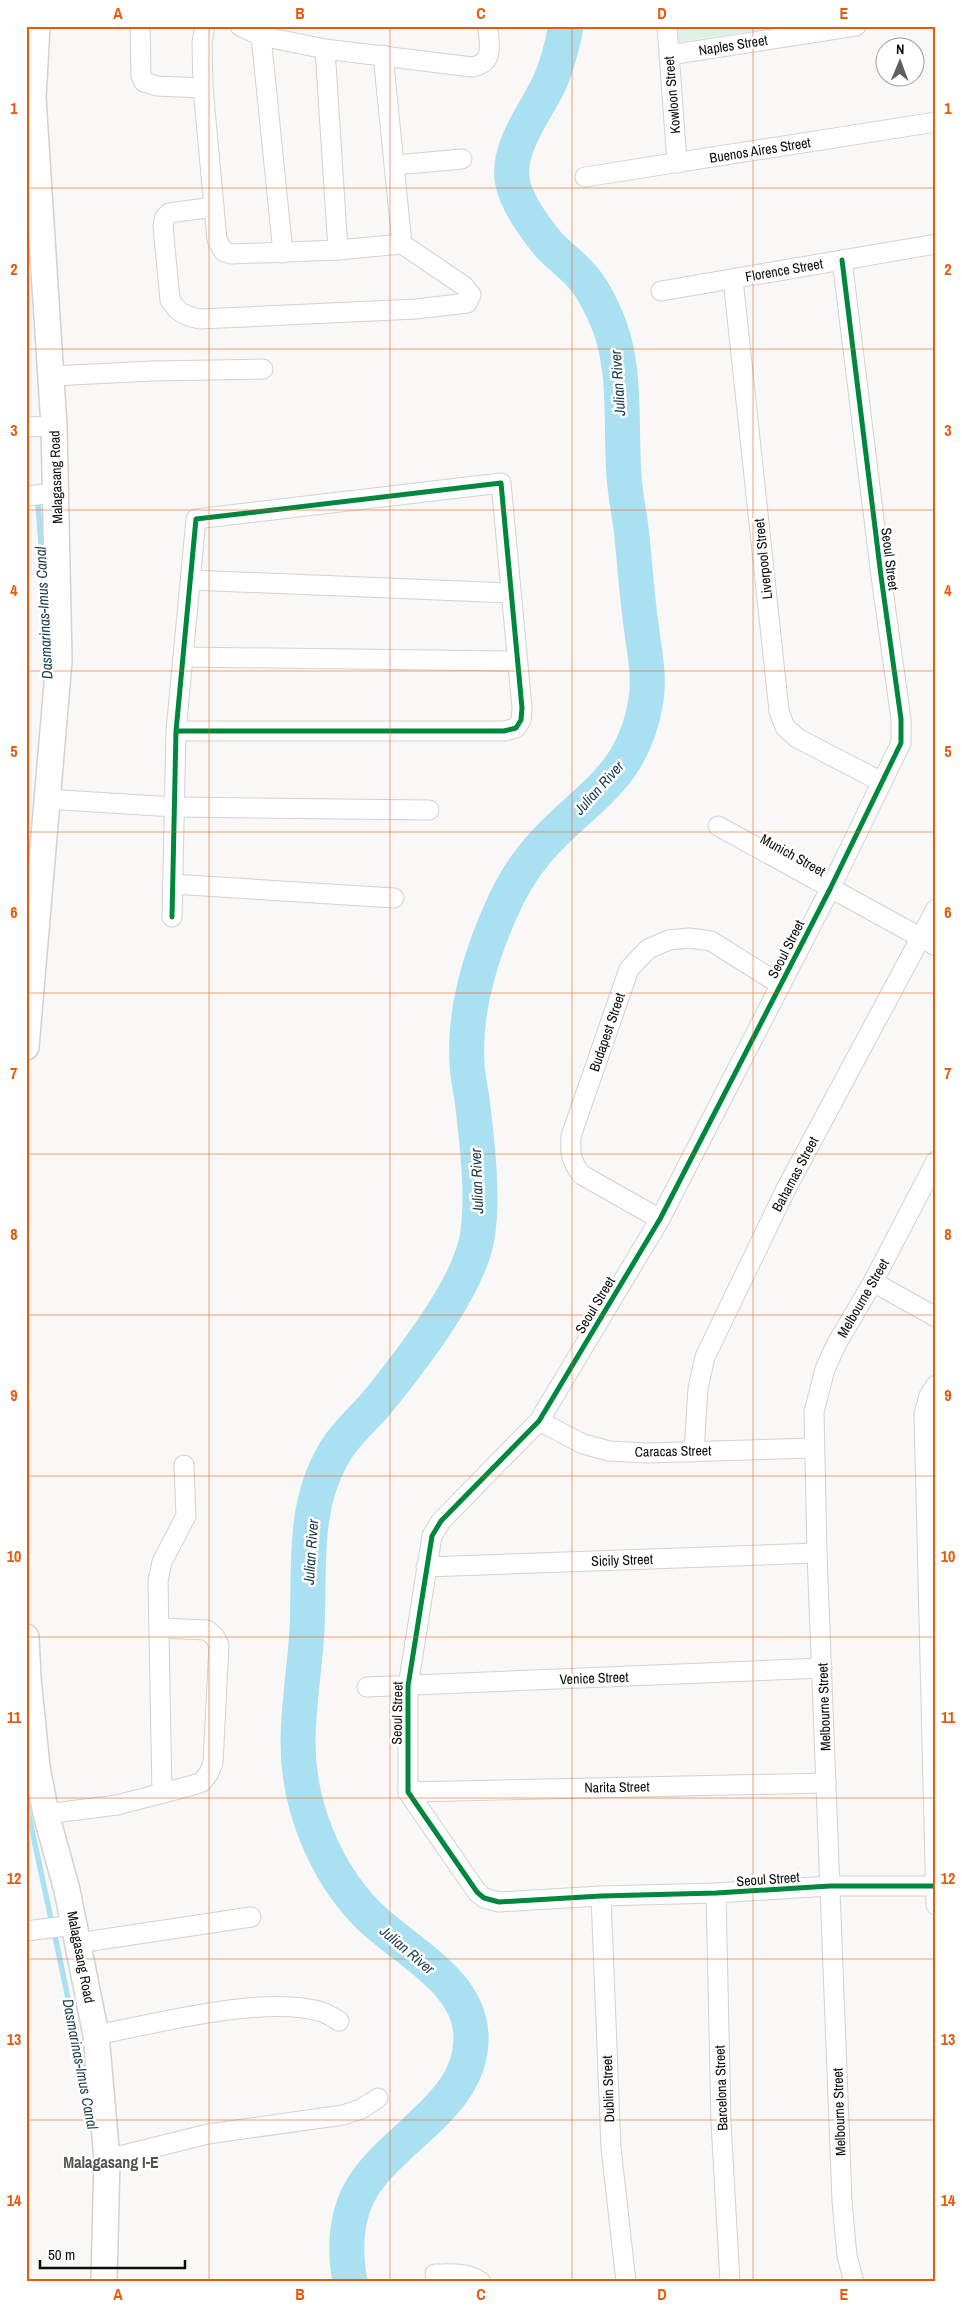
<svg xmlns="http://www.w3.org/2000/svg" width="962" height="2308" font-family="'Archivo Narrow',sans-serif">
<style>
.green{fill:#def2e3}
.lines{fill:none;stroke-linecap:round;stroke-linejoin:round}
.stream{stroke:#a9e0f2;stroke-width:5.5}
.river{stroke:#a9e0f2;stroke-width:35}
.minor-casing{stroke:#d3d2d1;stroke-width:21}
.major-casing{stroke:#d3d2d1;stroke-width:28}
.minor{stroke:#fefefe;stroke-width:19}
.major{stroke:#fefefe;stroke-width:25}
.cycleway-casing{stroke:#fff;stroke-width:8}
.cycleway{stroke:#00873e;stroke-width:5}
.grid{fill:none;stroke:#e8590c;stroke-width:1;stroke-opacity:0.55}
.labels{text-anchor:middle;stroke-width:5;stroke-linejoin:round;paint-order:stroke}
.street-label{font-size:14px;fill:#0d0d0c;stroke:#fff}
.water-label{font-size:15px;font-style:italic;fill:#1c414c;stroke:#fff}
.quarter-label{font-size:16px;font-weight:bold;fill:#53524f;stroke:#fff}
.neatline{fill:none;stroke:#e8590c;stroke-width:2}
.grid-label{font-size:16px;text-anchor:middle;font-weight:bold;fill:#e8590c}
</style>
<rect width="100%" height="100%" fill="#f9f8f6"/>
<path class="green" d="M678,26H785L679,42Z"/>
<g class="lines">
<g class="stream">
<path d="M38,503L46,610"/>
<path d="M26,1802L51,1919"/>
<path d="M55,1936L91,2108"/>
</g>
<path class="river" d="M350,2282C345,2254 345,2222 358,2195C387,2138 474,2107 471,2035C469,1979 401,1949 367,1914C324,1870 298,1804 298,1743C298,1705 305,1667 307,1630C310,1571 302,1510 332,1457C344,1434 364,1419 380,1399C412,1359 468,1288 477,1238C484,1198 477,1140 472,1099C470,1087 467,1074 467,1062C464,1011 479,961 499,915C509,891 521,870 538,850C585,796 633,781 646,700C650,675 644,650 641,625C637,596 635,567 632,537C630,516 625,495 624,475C620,422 628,362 604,313C599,302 593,290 585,280C575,267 560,257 549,245C535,228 515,201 512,179C508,147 534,114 548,86C557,67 562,47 566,26"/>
<g class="minor-casing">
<g id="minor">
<path d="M140,26L141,76L144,82L157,86L203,88"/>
<path d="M205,26L202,42L203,88L217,240L224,252L231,254L338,250L402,244"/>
<path d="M240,26L261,36L325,49L472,67C495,63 489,45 488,26"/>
<path d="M667,26L677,163"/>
<path d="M261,36L283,253"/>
<path d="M325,49L338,250"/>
<path d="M669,55L856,26"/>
<path d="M395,165L462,159"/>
<path d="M585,177L936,122"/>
<path d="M214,207L169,213L165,217L163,226L170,300C178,313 185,316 200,319L416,309L467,303L471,295L464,286L402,244L383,55"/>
<path d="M842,260L881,576L901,719V743L830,889L660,1219L539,1421L441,1521L432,1536L408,1686V1792L477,1892L484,1898L499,1902L601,1896L716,1893L830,1886H936"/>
<path d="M733,279L779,711L785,727L797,738L882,782"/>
<path d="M661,291L936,244"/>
<path d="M52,376L153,371L263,369"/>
<path d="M26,427L54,426"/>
<path d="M26,496L57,493"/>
<path d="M191,580L511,593"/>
<path d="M183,657L516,661"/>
<path d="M46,799L174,807L429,810"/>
<path d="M718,826L936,946"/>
<path d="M172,884L394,898"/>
<path d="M172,917L176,731L196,519L501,483L522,708L521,720L516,728L504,731H176"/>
<path d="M660,1219L582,1175C571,1162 570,1153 571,1136L629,969L648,949L669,940L689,938L711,941L781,985"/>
<path d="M873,1282L936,1317"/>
<path d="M936,1385L929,1396L924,1414L936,1905"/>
<path d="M539,1421L583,1444L609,1451L647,1453L814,1448"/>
<path d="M694,1452L698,1388L705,1357L786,1189L936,909"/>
<path d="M426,1567L817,1553"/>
<path d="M367,1687L822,1668"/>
<path d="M408,1792L826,1783"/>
<path d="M162,1793L158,1581L162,1562L186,1516L184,1465"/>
<path d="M46,1814L117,1805L190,1786L202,1782L209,1773L213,1763L219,1645L215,1637L207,1630L160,1628"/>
<path d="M716,1893L721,2122L730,2282"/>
<path d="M601,1896L611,2148L626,2282"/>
<path d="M26,1931L74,1925"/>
<path d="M78,1943L251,1917"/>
<path d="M96,2035C154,2024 267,1994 322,2012C328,2014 334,2018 339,2021"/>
<path d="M107,2159L208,2134L343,2115L361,2109L378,2098"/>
<path d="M435,2274C452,2274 467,2272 481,2282"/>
<path d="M854,2282L847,2256L842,2201L817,1553L814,1412L825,1369L837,1343L873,1282L936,1161"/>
</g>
</g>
<g class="major-casing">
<g id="major">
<path d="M26,1047L59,661L54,426L33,98L37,26"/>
<path d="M26,1637L28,1678L37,1767L46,1814L67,1890L96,2035L107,2159L104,2282"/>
</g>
</g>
<use href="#minor" class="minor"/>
<use href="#major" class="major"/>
<g class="cycleway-casing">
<g id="cycleway">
<path d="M842,260L881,576L901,719V743L830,889L660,1219L539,1421L441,1521L432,1536L408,1686V1792L477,1892L484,1898L499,1902L601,1896L716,1893L830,1886H936"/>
<path d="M172,917L176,731L196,519L501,483L522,708L521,720L516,728L504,731H176"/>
</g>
</g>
<use href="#cycleway" class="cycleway"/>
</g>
<path class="grid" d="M209,26V2282M390,26V2282M572,26V2282M753,26V2282M26,188H936M26,349H936M26,510H936M26,671H936M26,832H936M26,993H936M26,1154H936M26,1315H936M26,1476H936M26,1637H936M26,1798H936M26,1959H936M26,2120H936"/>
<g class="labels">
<g class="street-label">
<text transform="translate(733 45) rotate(-9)" y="5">Naples Street</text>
<text transform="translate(672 95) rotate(-95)" y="5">Kowloon Street</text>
<text transform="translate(760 150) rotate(-9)" y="5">Buenos Aires Street</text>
<text transform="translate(784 270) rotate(-10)" y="5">Florence Street</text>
<text transform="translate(56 477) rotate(-92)" y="5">Malagasang Road</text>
<text transform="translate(763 559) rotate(-96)" y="5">Liverpool Street</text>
<text transform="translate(890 559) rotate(83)" y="5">Seoul Street</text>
<text transform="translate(793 855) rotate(29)" y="5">Munich Street</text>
<text transform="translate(786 949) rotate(-63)" y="5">Seoul Street</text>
<text transform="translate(607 1032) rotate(-71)" y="5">Budapest Street</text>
<text transform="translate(795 1174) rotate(-62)" y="5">Bahamas Street</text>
<text transform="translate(863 1298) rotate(-60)" y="5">Melbourne Street</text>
<text transform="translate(595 1305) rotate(-59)" y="5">Seoul Street</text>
<text transform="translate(673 1451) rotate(-1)" y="5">Caracas Street</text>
<text transform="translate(622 1560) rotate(-2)" y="5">Sicily Street</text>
<text transform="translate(594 1678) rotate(-2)" y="5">Venice Street</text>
<text transform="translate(824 1707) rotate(-92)" y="5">Melbourne Street</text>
<text transform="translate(397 1713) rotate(-89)" y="5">Seoul Street</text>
<text transform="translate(617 1787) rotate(-1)" y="5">Narita Street</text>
<text transform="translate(768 1879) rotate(-4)" y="5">Seoul Street</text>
<text transform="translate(81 1957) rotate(79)" y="5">Malagasang Road</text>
<text transform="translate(721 2088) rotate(-92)" y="5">Barcelona Street</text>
<text transform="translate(608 2089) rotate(-92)" y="5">Dublin Street</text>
<text transform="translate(839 2112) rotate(-92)" y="5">Melbourne Street</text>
</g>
<g class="water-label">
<text transform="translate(618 383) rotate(-94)" y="5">Julian River</text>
<text transform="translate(44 613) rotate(-93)" y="5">Dasmarinas-Imus Canal</text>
<text transform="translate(599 788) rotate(-48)" y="5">Julian River</text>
<text transform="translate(477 1181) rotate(-92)" y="5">Julian River</text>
<text transform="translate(311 1552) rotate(-86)" y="5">Julian River</text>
<text transform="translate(407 1950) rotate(40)" y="5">Julian River</text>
<text transform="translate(80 2064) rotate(79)" y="5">Dasmarinas-Imus Canal</text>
</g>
<g class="quarter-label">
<text x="111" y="2168">Malagasang I-E</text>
</g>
</g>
<rect width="962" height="2308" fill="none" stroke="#ffffff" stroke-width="55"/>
<g transform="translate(900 62) rotate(1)"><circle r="24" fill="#ffffff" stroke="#9e9e9e"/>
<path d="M0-4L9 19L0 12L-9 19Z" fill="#605f5e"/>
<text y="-8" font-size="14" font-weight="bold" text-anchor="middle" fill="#0d0d0c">N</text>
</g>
<path d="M40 2260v8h145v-8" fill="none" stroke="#0d0d0c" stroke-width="2.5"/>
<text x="48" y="2260" font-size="15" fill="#0d0d0c" stroke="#ffffff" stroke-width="4" paint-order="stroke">50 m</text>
<rect x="28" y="28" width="906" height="2252" class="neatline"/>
<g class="grid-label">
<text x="118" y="19">A</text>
<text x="300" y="19">B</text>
<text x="481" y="19">C</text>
<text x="662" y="19">D</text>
<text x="844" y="19">E</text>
<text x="14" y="114">1</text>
<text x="948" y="114">1</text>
<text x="14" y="275">2</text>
<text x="948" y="275">2</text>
<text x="14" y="436">3</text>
<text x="948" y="436">3</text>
<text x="14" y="596">4</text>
<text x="948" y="596">4</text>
<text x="14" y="757">5</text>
<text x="948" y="757">5</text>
<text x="14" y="918">6</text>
<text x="948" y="918">6</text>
<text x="14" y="1079">7</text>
<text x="948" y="1079">7</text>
<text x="14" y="1240">8</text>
<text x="948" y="1240">8</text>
<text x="14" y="1401">9</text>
<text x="948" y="1401">9</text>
<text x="14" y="1562">10</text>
<text x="948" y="1562">10</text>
<text x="14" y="1723">11</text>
<text x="948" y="1723">11</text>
<text x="14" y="1884">12</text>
<text x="948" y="1884">12</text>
<text x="14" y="2045">13</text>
<text x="948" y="2045">13</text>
<text x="14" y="2206">14</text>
<text x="948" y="2206">14</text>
<text x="118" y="2300">A</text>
<text x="300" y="2300">B</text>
<text x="481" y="2300">C</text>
<text x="662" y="2300">D</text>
<text x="844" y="2300">E</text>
</g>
</svg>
